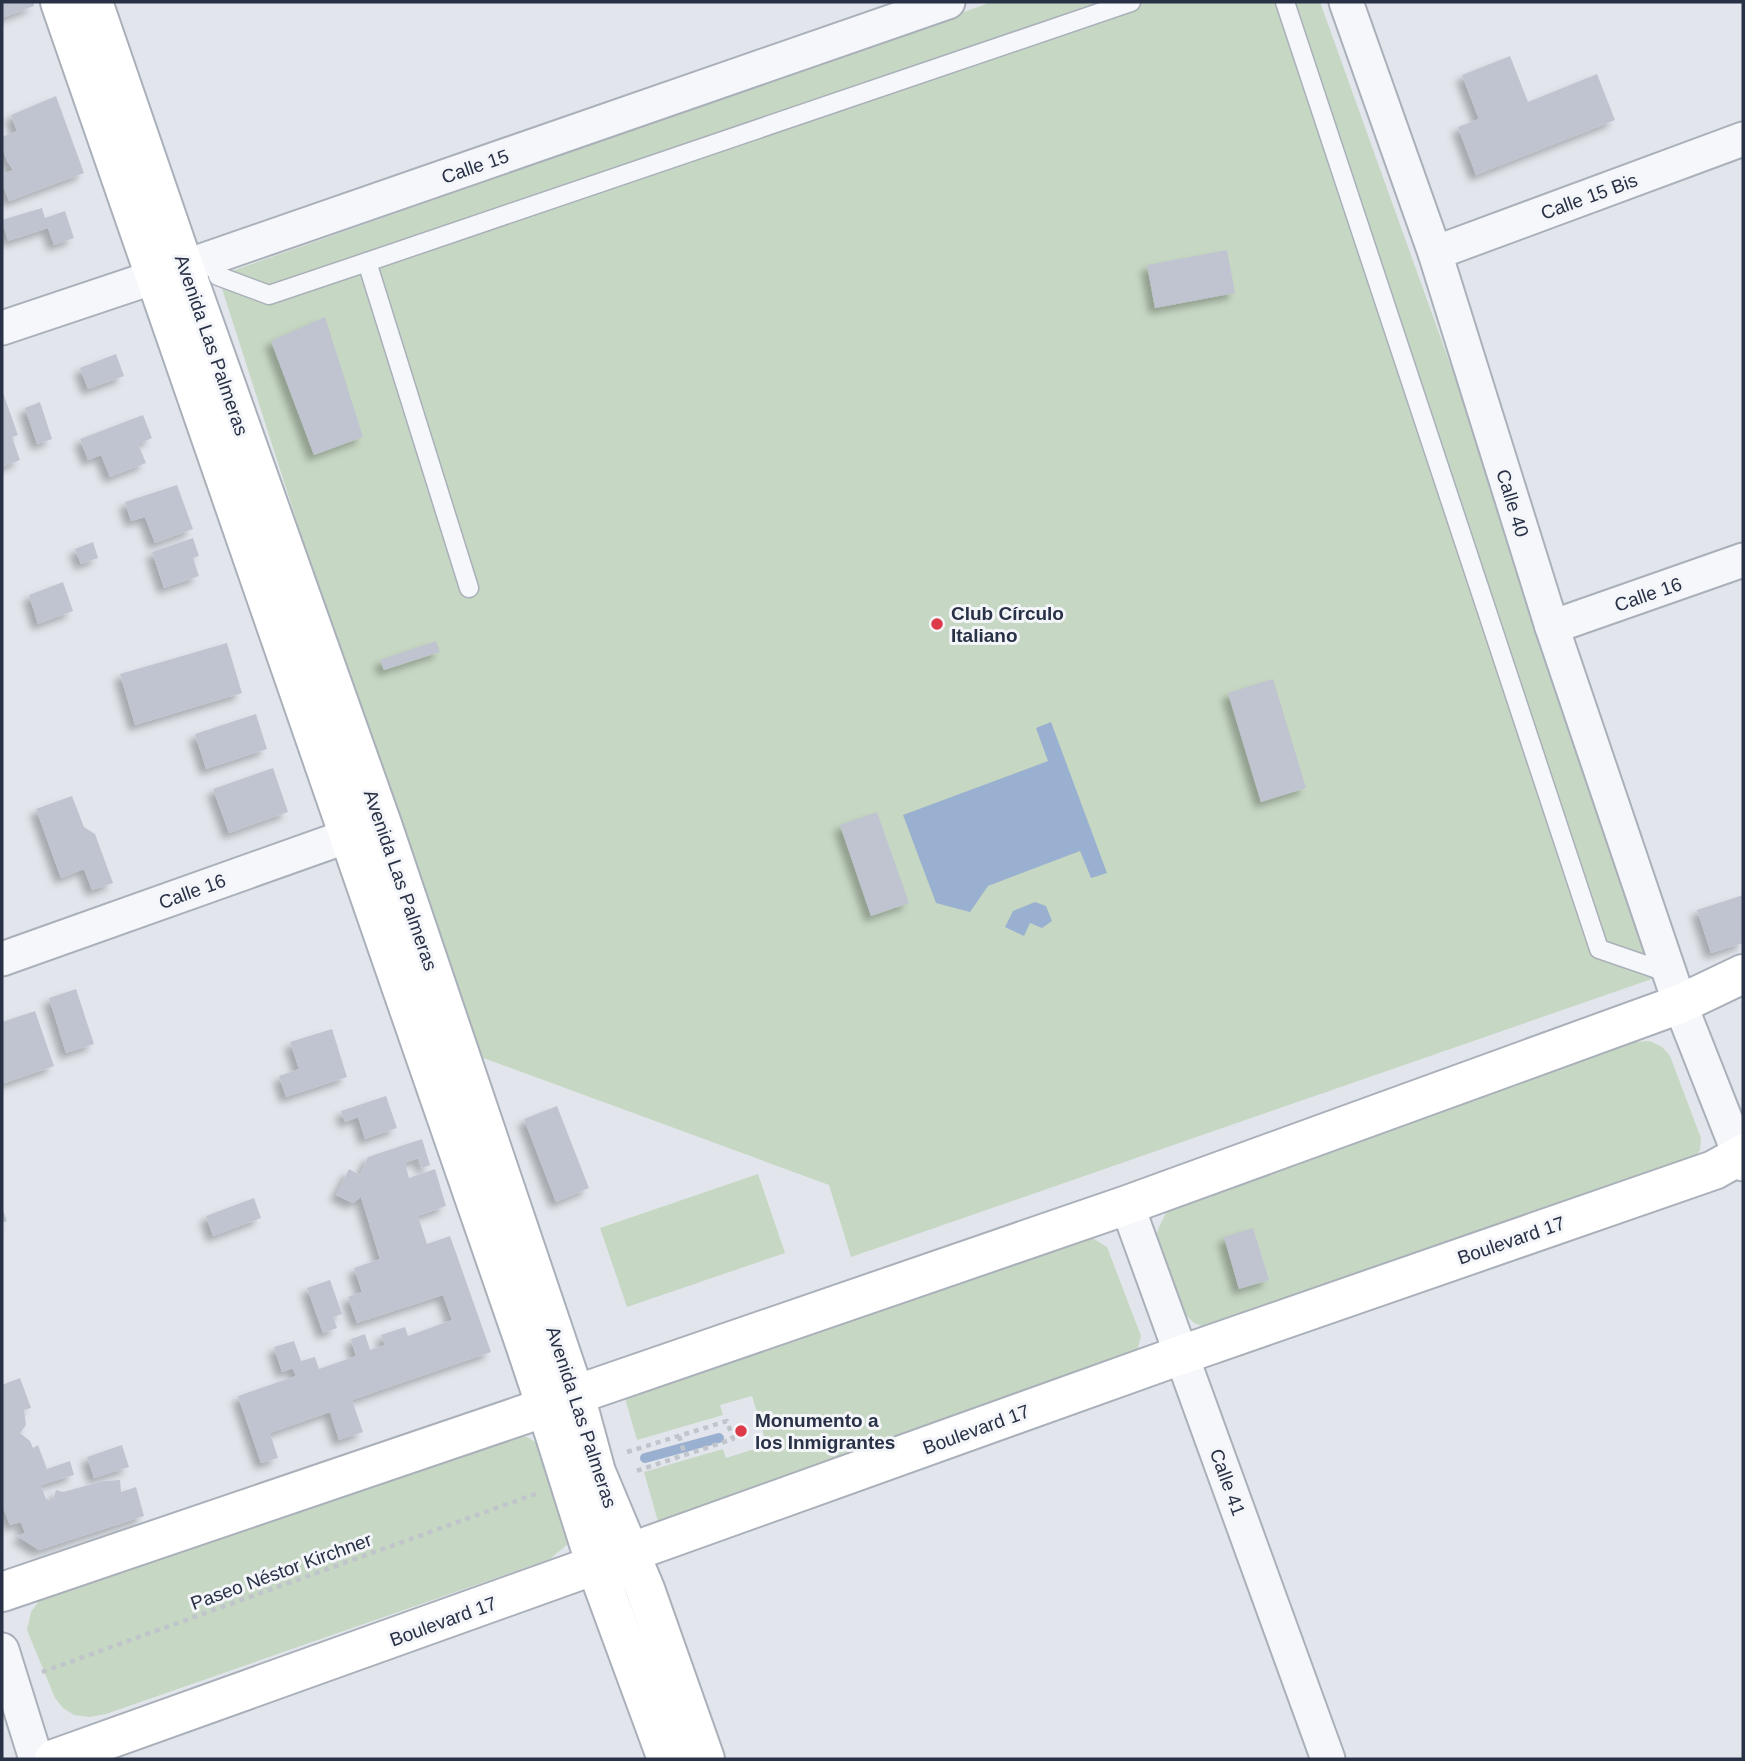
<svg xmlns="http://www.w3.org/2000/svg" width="1745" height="1761" font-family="Helvetica,sans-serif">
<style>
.green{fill:#c6d7c3}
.water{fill:#9ab0d0}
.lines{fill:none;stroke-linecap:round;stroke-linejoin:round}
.stream{stroke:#9ab0d0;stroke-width:10}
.building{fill:#bfc4d0;filter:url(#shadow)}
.service-casing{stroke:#aab0ba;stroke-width:21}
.minor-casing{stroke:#aab0ba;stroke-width:37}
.secondary-casing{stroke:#aab0ba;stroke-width:42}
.path{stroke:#c0c4cb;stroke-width:4.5;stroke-dasharray:5 5;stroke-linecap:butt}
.service{stroke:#f6f7fa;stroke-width:18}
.minor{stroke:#f6f7fa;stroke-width:33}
.secondary{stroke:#fff;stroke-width:38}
.poi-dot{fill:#dd3b49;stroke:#f3f5f9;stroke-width:2.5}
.labels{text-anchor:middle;stroke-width:6;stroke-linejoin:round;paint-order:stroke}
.street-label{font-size:19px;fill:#283146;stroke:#f3f5f9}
.poi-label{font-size:19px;font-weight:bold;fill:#283146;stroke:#f3f5f9;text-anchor:start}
</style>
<defs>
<filter id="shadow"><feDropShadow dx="-6" dy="6" stdDeviation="3.5" flood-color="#0004"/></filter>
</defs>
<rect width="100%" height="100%" fill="#e2e6ec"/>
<g class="green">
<path d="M992,2H1320L1669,973L851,1257L829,1185L467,1052L218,276Z"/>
<path d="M1650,1041L1662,1047L1670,1056L1701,1138L1700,1150L1693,1160L1207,1328L1194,1323L1183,1312L1155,1241L1159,1227L1167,1211L1181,1201L1635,1042Z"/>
<path d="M758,1174L785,1253L627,1307L600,1228Z"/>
<path d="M1082,1235L1094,1239L1107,1247L1141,1336L1137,1352L659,1525L644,1472L723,1449L726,1458L767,1445L752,1396L720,1405L723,1415L637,1440L625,1398Z"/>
<path d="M514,1432L529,1438L542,1447L569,1543L550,1559L106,1714L89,1717L74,1715L63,1708L55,1698L27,1630L31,1612L42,1597Z"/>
</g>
<g class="water">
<path d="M1051,722L1107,873L1091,878L1080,851L988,886L970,912L936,903L903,815L1048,761L1036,728Z"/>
<path d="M1035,902L1046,906L1052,921L1042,928L1030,923L1024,936L1005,927L1013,911Z"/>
</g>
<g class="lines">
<path class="stream" d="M645,1458L719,1438"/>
</g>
<g class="building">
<path d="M2,2H33L34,6L2,18Z"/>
<path d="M1510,56L1528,102L1597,74L1615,120L1476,175L1458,127L1479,119L1462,75Z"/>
<path d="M56,96L84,173L9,201L2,183V175L13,170L7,161L2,147V137L17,131L11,115Z"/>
<path d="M42,208L45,218L65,211L74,238L54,245L48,228L8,241L2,220Z"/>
<path d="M1227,250L1235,293L1155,308L1147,265Z"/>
<path d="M325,317L363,437L314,455L271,341Z"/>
<path d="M116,354L124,376L88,389L80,368Z"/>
<path d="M2,390L18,435L12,437L20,460L2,467Z"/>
<path d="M40,402L52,439L37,444L25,408Z"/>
<path d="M143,415L152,438L138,444L146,463L110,477L101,455L88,460L80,439Z"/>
<path d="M177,485L193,529L155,543L145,517L131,521L125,502Z"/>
<path d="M193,538L199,556L193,558L199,576L164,588L152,552Z"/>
<path d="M93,542L98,558L81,564L75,549Z"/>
<path d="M63,582L73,611L38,624L29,595Z"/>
<path d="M436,641L440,652L384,670L380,660Z"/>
<path d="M227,643L242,693L135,725L120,674Z"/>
<path d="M1273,679L1306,788L1261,802L1228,693Z"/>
<path d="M256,714L267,749L206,769L195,734Z"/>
<path d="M273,768L288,812L229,833L213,789Z"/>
<path d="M72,796L84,827L95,834L113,883L92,890L84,869L61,878L36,809Z"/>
<path d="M877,812L909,903L871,916L840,825Z"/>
<path d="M1743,895V943L1711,953L1697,910Z"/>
<path d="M76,989L94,1044L66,1053L49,998Z"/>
<path d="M35,1011L54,1066L2,1084V1022Z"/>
<path d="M332,1029L347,1077L286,1097L279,1076L299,1069L290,1042Z"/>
<path d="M386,1096L397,1128L365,1139L358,1117L345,1122L341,1111Z"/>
<path d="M557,1106L589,1188L556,1202L524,1119Z"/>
<path d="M422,1139L430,1165L422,1168L419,1158L405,1163L409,1178L435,1169L446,1206L418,1216L427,1244L450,1236L491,1352L352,1400L363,1432L339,1440L330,1412L270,1433L278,1458L261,1463L238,1396L296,1376L293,1368L282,1372L274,1347L294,1341L301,1361L315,1357L319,1369L356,1356L351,1339L365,1334L370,1350L385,1345L381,1335L405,1327L408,1336L452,1320L443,1295L357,1323L348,1297L362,1292L354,1268L380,1259L361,1197L353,1203L336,1195L349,1169L360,1175L368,1157Z"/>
<path d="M254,1198L261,1218L213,1236L206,1216Z"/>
<path d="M2,1207L7,1221L2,1223Z"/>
<path d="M1253,1228L1269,1280L1239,1289L1224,1237Z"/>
<path d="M330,1280L342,1314L333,1317L337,1328L323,1333L307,1288Z"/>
<path d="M20,1378L31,1408L24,1410L26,1425L20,1433L30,1441L33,1448L38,1445L47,1469L70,1461L74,1475L41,1485L46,1499L53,1501L56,1490L63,1492L103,1481L120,1480L121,1492L136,1487L144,1516L39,1550L17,1536L25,1533L21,1522L10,1525L2,1505V1385Z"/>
<path d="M122,1445L129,1467L94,1478L87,1457Z"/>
</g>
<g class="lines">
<g class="service-casing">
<g id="service">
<path d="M1285,2L1599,949L1669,973"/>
<path d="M218,276L269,295L367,262"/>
<path d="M469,588L367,262L1131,2"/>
</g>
</g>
<g class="minor-casing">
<g id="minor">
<path d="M1346,2L1435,253L1552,627L1680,1004L1743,1164"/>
<path d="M1435,253L1743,139"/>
<path d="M2,328L184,267L948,2"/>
<path d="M1552,627L1743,560"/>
<path d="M2,959L373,827"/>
<path d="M1127,1205L1328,1759"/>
<path d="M2,1650L36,1759"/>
</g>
</g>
<g class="secondary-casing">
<g id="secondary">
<path d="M60,2L525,1344L546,1407L596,1566L667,1759"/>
<path d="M93,2L184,267L382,824L575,1395L596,1472L645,1589L705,1759"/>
<path d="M2,1592L546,1407L575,1395L1127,1205L1680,1004L1743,974"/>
<path d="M54,1759L1181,1355L1714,1170L1743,1154"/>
</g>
</g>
<g class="path">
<path d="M679,1436L685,1455"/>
<path d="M627,1452L727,1421L733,1439L633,1472"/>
<path d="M42,1672L538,1493"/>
</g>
<use href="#service" class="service"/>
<use href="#minor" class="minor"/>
<use href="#secondary" class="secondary"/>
</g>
<g class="poi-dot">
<circle cx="937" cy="624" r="7"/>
<circle cx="741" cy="1431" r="7"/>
</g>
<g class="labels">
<g class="street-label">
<text transform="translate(475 166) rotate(-19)" y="7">Calle 15</text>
<text transform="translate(1589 196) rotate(-20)" y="7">Calle 15 Bis</text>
<text transform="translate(212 345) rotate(71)" y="7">Avenida Las Palmeras</text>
<text transform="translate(1513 503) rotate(73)" y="7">Calle 40</text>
<text transform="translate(1648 594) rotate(-19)" y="7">Calle 16</text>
<text transform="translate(401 880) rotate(71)" y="7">Avenida Las Palmeras</text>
<text transform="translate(192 891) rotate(-20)" y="7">Calle 16</text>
<text transform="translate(1511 1240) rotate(-19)" y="7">Boulevard 17</text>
<text transform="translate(582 1417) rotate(72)" y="7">Avenida Las Palmeras</text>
<text transform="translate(976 1429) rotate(-20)" y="7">Boulevard 17</text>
<text transform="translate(1228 1482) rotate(70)" y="7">Calle 41</text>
<text transform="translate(281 1571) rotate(-20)" y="7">Paseo Néstor Kirchner</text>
<text transform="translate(443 1621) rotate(-20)" y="7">Boulevard 17</text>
</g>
<g class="poi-label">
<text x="951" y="620">Club Círculo<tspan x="951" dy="22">Italiano</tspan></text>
<text x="755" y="1427">Monumento a<tspan x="755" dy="22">los Inmigrantes</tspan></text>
</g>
</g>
<rect width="1745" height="1761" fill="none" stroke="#283146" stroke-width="7"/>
</svg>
